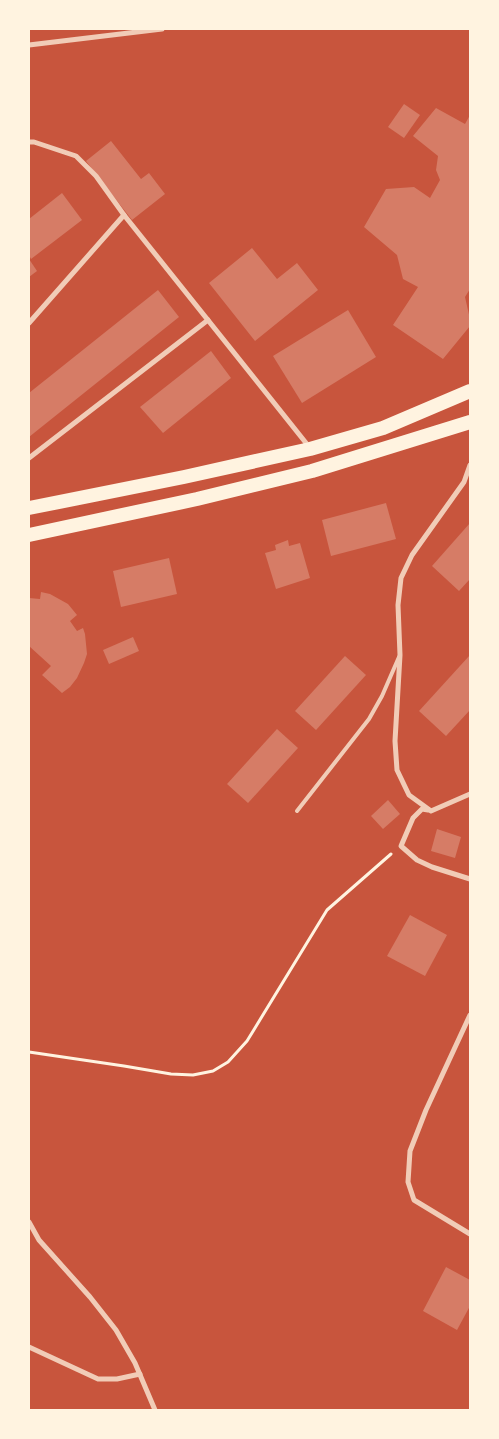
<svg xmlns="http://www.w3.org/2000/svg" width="499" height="1439" font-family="Mulish,sans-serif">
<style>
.building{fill:#d67c66}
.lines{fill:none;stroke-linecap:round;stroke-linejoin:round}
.path{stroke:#fff3e0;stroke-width:3}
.service{stroke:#f1ccb7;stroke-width:4}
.minor{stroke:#f1ccb7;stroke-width:5}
.trunk{stroke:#fff3e0;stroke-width:14}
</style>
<rect width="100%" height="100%" fill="#c8553d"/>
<g class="building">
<path d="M404,104L420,115L404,138L388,127Z"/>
<path d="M436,108L465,124L470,115V289L465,297L470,319V326L443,359L393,325L418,287L403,279L397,255L364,227L386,189L414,187L430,198L440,180L436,170L438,156L413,136Z"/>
<path d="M111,141L141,179L149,173L165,194L132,220L86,161Z"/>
<path d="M62,193L82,220L31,259L29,255V219Z"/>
<path d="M252,248L277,279L297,263L318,290L255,341L209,283Z"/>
<path d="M29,259L37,271L29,277Z"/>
<path d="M158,290L179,317L29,437V393Z"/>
<path d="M348,310L376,357L302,403L273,356Z"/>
<path d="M211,351L231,378L163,433L140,407Z"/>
<path d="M386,503L396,539L331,556L322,520Z"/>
<path d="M470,523V579L459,591L432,566Z"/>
<path d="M288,540L289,546L300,543L310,578L276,589L265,553L276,550L275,545Z"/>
<path d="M169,558L177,594L121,607L113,571Z"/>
<path d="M41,592L50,594L68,604L77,615L70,621L77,631L83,628L85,634L87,654L84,663L77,678L70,687L62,693L42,675L51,666L29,646V598L40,599Z"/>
<path d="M133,637L139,651L109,664L103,650Z"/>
<path d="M470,655V710L446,736L419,711Z"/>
<path d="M345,656L366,675L316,730L295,711Z"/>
<path d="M277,729L298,748L248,803L227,784Z"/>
<path d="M388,800L400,814L383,829L371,816Z"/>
<path d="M437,829L461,837L455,858L431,851Z"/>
<path d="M410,915L447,935L425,976L387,956Z"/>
<path d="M446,1267L470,1280V1306L457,1330L423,1311Z"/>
</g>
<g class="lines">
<path class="path" d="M29,1052L124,1066L171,1074L193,1075L213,1071L228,1062L247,1041L327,910L391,854"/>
<path class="service" d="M297,811L369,719L382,696L399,657"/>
<g class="minor">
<path d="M29,45L162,29"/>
<path d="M29,142H34L76,156L96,176L124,215L310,448"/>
<path d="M29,323L124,215"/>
<path d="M29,458L208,320"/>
<path d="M470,465L464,482L412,555L401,578L398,605L400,655L395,741L397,770L409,795L431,811L470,794"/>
<path d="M428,810L422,809L413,818L401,846L417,860L432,867L470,879"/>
<path d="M470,1015L426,1110L410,1151L408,1182L414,1200L470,1234"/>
<path d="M29,1222L39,1240L90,1297L116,1330L135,1363L155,1410"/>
<path d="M29,1347L98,1379H117L140,1374"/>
</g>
<g class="trunk">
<path d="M29,508L184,477L310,449L383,428L470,391"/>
<path d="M29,535L197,499L312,471L470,422"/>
</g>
</g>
<rect width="499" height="1439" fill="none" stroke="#fff3e0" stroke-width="60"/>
</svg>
